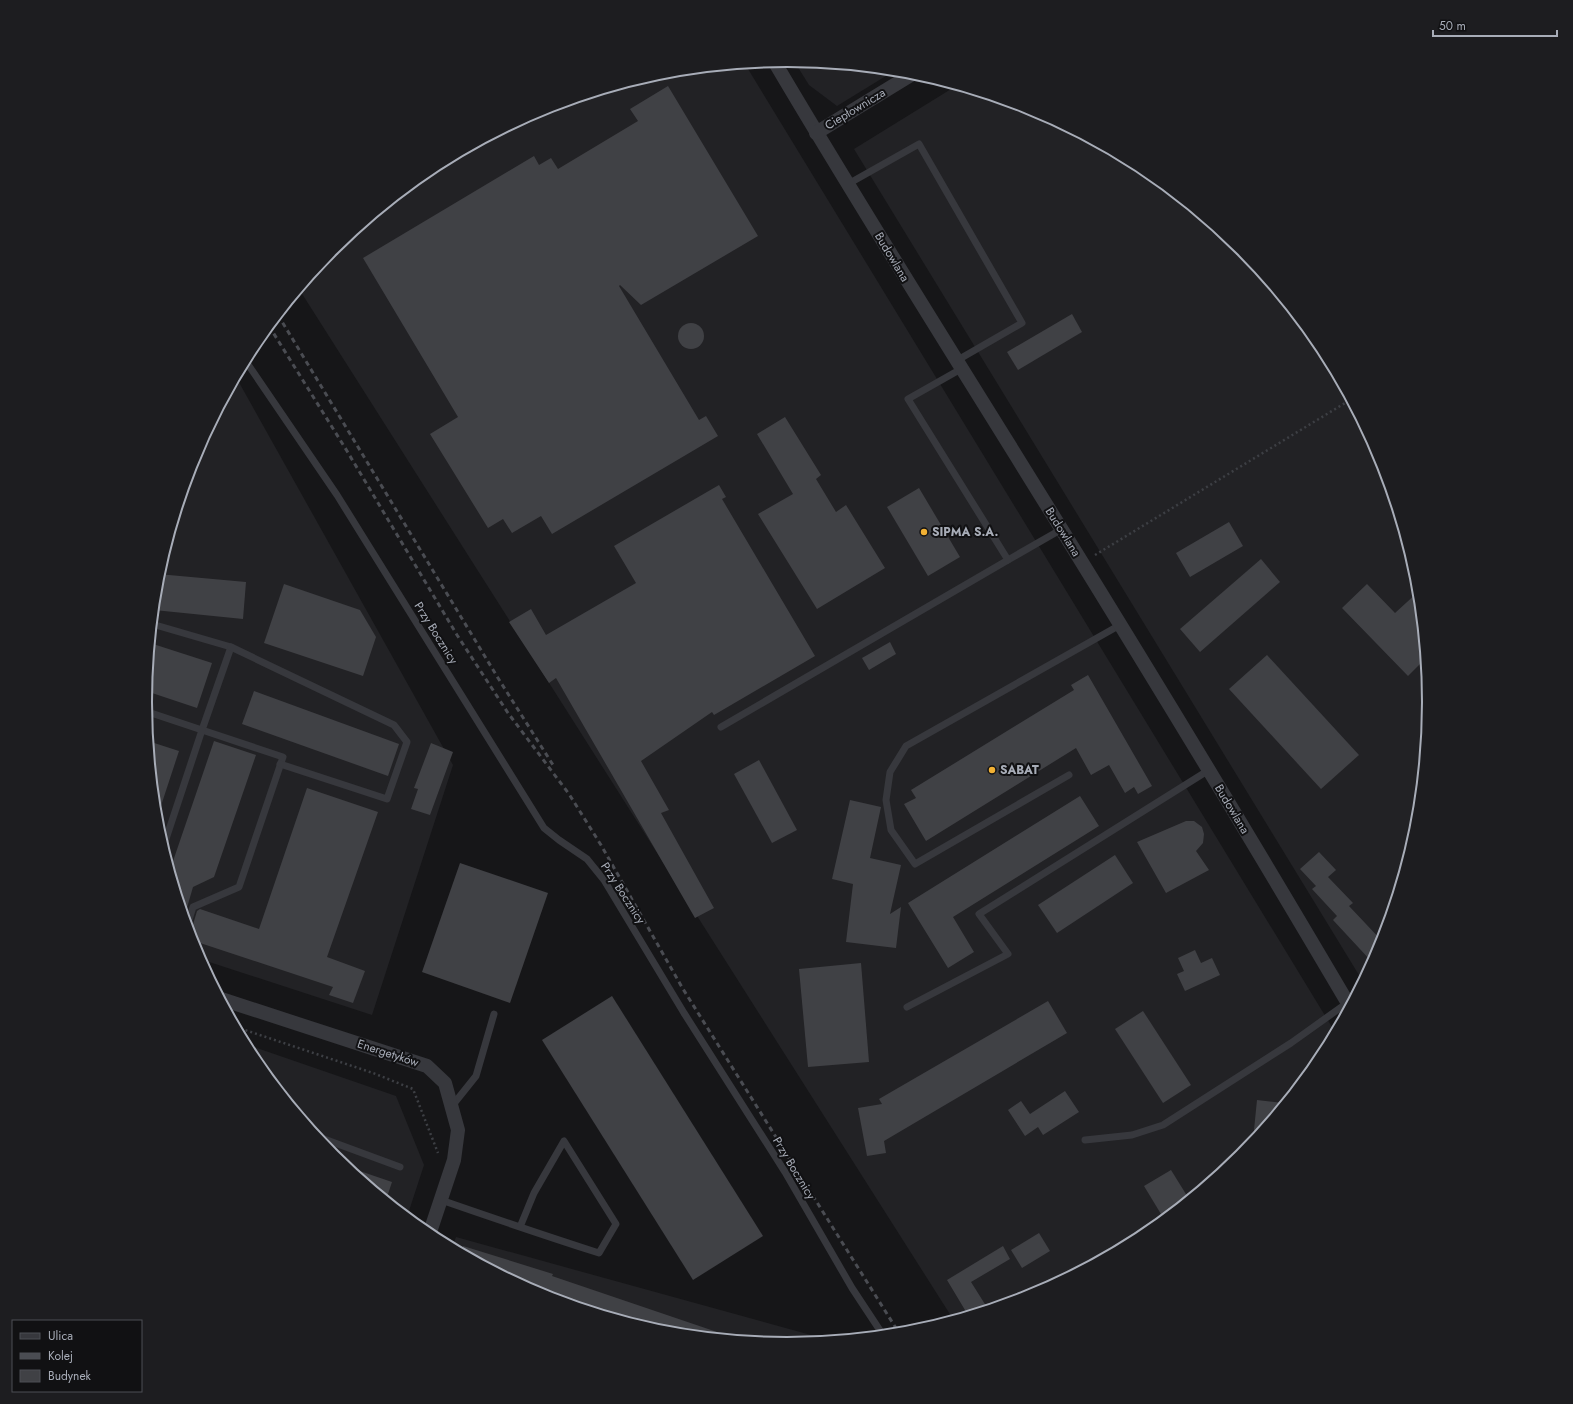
<svg xmlns="http://www.w3.org/2000/svg" width="1573" height="1404" font-family="Jost,sans-serif">
<style>
.built{fill:#222225}
.building{fill:#404145}
.lines{fill:none;stroke-linecap:round;stroke-linejoin:round}
.path{stroke:#3d3f44;stroke-width:2.5;stroke-dasharray:2 3;stroke-linecap:butt}
.service{stroke:#37383d;stroke-width:7}
.minor{stroke:#37383d;stroke-width:14}
.rail{stroke:#4a4c52;stroke-width:3;stroke-dasharray:5 4;stroke-linecap:butt}
.poi-dot{fill:#f2b134;stroke:#111113;stroke-width:1.5}
.labels{text-anchor:middle;stroke-width:4;stroke-linejoin:round;paint-order:stroke}
.street-label{font-size:12px;fill:#a8adb8;stroke:#111113}
.poi-label{font-size:12px;font-weight:bold;fill:#a8adb8;stroke:#111113;text-anchor:start}
.rim{fill:none;stroke:#a8adb8;stroke-width:2}
</style>
<rect width="100%" height="100%" fill="#161618"/>
<g class="built">
<path d="M785,60H787L894,71L837,106L809,85L796,64L789,68Z"/>
<path d="M745,64L1335,1032L1320,1059L1240,1156L1143,1236L1032,1295L953,1319L299,289L333,248L430,168L541,109L661,72Z"/>
<path d="M956,86L1032,109L1143,168L1241,248L1320,346L1380,457L1416,577L1428,702L1416,827L1380,948L1362,980L854,149Z"/>
<path d="M236,377L453,765L372,1015L200,959L193,947L157,827L145,702L157,577L193,456Z"/>
<path d="M245,1044L396,1096L424,1165L407,1217L332,1156L253,1058Z"/>
<path d="M456,1237L829,1340L786,1344L661,1332L541,1295L452,1248Z"/>
</g>
<g class="building">
<path d="M668,86L758,236L641,305L620,285L619,286L699,420L706,416L718,436L552,534L541,516L512,533L503,519L488,528L430,434L458,417L363,258L534,156L539,165L551,158L558,169L638,121L630,109Z"/>
<path d="M1072,314L1082,332L1018,370L1007,352Z"/>
<circle cx="691" cy="336" r="13"/>
<path d="M785,417L821,475L816,479L836,512L846,505L885,568L817,609L758,514L793,494L757,434Z"/>
<path d="M719,485L726,497L722,499L815,656L714,715L712,712L641,761L669,810L661,813L714,908L695,918L556,678L549,683L509,622L531,609L546,635L636,583L614,546Z"/>
<path d="M919,488L960,557L928,576L887,507Z"/>
<path d="M1229,522L1243,546L1190,577L1176,553Z"/>
<path d="M1261,559L1280,582L1200,652L1180,629Z"/>
<path d="M158,574L246,582L243,619L154,610Z"/>
<path d="M284,584L360,610L376,637L363,676L264,643Z"/>
<path d="M1367,584L1395,613L1418,592L1424,660L1408,676L1342,608Z"/>
<path d="M890,642L896,654L869,670L862,658Z"/>
<path d="M150,643L212,663L197,708L146,691Z"/>
<path d="M1267,655L1359,755L1321,789L1229,689Z"/>
<path d="M1088,675L1152,786L1138,794L1134,787L1125,793L1109,765L1091,775L1076,748L926,841L904,804L916,798L911,790L1074,690L1071,685Z"/>
<path d="M254,691L399,744L388,776L242,724Z"/>
<path d="M148,741L179,751L156,821Z"/>
<path d="M214,741L256,755L214,877L193,887L184,918L170,870Z"/>
<path d="M431,743L453,752L430,815L411,809L418,789L414,788Z"/>
<path d="M759,760L797,830L772,843L734,774Z"/>
<path d="M307,788L378,812L327,957L365,971L353,1003L329,995L333,987L191,940L188,931L192,928L197,911L200,909L259,929Z"/>
<path d="M1080,796L1099,826L953,917L974,952L948,968L908,903Z"/>
<path d="M850,800L881,807L870,858L901,865L890,914L901,907L896,948L846,942L853,884L832,879Z"/>
<path d="M1186,821H1194L1202,827L1204,834L1203,843L1196,851L1209,870L1166,893L1137,842Z"/>
<path d="M1319,852L1336,870L1328,877L1353,903L1349,906L1382,941L1372,962L1333,920L1337,916L1312,889L1316,886L1300,869Z"/>
<path d="M1115,855L1133,883L1057,933L1038,905Z"/>
<path d="M460,863L548,893L510,1003L422,972Z"/>
<path d="M1195,950L1201,963L1212,958L1220,975L1185,991L1177,974L1184,971L1178,958Z"/>
<path d="M861,963L869,1062L808,1067L799,969Z"/>
<path d="M612,996L763,1236L693,1280L542,1040Z"/>
<path d="M1048,1001L1067,1033L884,1141L886,1153L867,1156L858,1108L882,1104L879,1099Z"/>
<path d="M1143,1011L1191,1085L1163,1103L1115,1029Z"/>
<path d="M1065,1091L1079,1112L1043,1135L1038,1127L1025,1136L1008,1110L1021,1101L1030,1114Z"/>
<path d="M1257,1100L1284,1103L1253,1140Z"/>
<path d="M348,1167L392,1182L386,1200L347,1168Z"/>
<path d="M1171,1170L1189,1199L1164,1219L1144,1186Z"/>
<path d="M1039,1233L1050,1251L1022,1268L1011,1250Z"/>
<path d="M463,1246L553,1274L552,1276L717,1332L716,1337L661,1332L553,1299L554,1296L527,1288L461,1252Z"/>
<path d="M1003,1246L1010,1259L971,1282L988,1309L968,1315L947,1280Z"/>
</g>
<g class="lines">
<g class="path">
<path d="M1095,555L1350,400"/>
<path d="M236,1027L373,1073L413,1089L438,1153"/>
</g>
<g class="service">
<path d="M848,184L919,144L1022,323L956,361"/>
<path d="M245,360L337,495L544,828L559,840L587,859L604,880L684,1013L785,1172L852,1288L883,1335"/>
<path d="M1008,560L1062,529"/>
<path d="M152,624L231,647L202,730L283,757L239,887L193,907L187,926"/>
<path d="M231,647L394,725L407,742L387,799L280,764"/>
<path d="M145,711L202,730L163,848"/>
<path d="M721,727L1008,560L908,399L961,369"/>
<path d="M1069,775L915,864L891,830L886,800L890,772L906,746L1120,625"/>
<path d="M907,1007L1008,954L979,914L1209,770"/>
<path d="M452,1106L476,1076L494,1014"/>
<path d="M316,1136L400,1167"/>
<path d="M1085,1140L1132,1135L1163,1125L1291,1043L1347,1003"/>
<path d="M441,1200C493,1218 546,1236 599,1253L616,1224L564,1141L534,1193L520,1227"/>
</g>
<g class="minor">
<path d="M774,61C867,219 966,374 1062,530C1159,687 1255,845 1349,1005"/>
<path d="M816,133L914,73"/>
<path d="M221,999L427,1066L445,1083L458,1130L454,1160L429,1235"/>
</g>
<g class="rail">
<path d="M278,315L498,678L553,765"/>
<path d="M269,326L347,451L457,635L508,713L569,794L601,845L683,989L899,1333"/>
</g>
</g>
<g class="poi-dot">
<circle cx="924" cy="532" r="4"/>
<circle cx="992" cy="770" r="4"/>
</g>
<g class="labels">
<g class="street-label">
<text transform="translate(855 109) rotate(-31)" y="4">Ciepłownicza</text>
<text transform="translate(892 257) rotate(59)" y="4">Budowlana</text>
<text transform="translate(1063 532) rotate(58)" y="4">Budowlana</text>
<text transform="translate(436 633) rotate(58)" y="4">Przy Bocznicy</text>
<text transform="translate(1232 809) rotate(59)" y="4">Budowlana</text>
<text transform="translate(623 893) rotate(57)" y="4">Przy Bocznicy</text>
<text transform="translate(388 1053) rotate(18)" y="4">Energetyków</text>
<text transform="translate(794 1168) rotate(59)" y="4">Przy Bocznicy</text>
</g>
<g class="poi-label">
<text x="932" y="536">SIPMA S.A.</text>
<text x="1000" y="774">SABAT</text>
</g>
</g>
<path d="M0 0H1573V1404H0ZM152 702a635 635 0 1 1 1270 0a635 635 0 1 1-1270 0Z" fill="#1d1d20" fill-rule="evenodd"/>
<path class="rim" d="M152 702a635 635 0 1 1 1270 0a635 635 0 1 1-1270 0Z"/>
<rect x="12" y="1320" width="130" height="72" fill="#111113" stroke="#4d4f55"/>
<rect x="20" y="1333" width="20" height="6" fill="#37383d" stroke="#4d4f55"/>
<text x="48" y="1340" font-size="12" fill="#a8adb8">Ulica</text>
<rect x="20" y="1353" width="20" height="6" fill="#4a4c52" stroke="#4d4f55"/>
<text x="48" y="1360" font-size="12" fill="#a8adb8">Kolej</text>
<rect x="20" y="1370" width="20" height="12" fill="#404145" stroke="#4d4f55"/>
<text x="48" y="1380" font-size="12" fill="#a8adb8">Budynek</text>
<path d="M1433 30v6h124v-6" fill="none" stroke="#a8adb8" stroke-width="2"/>
<text x="1439" y="30" font-size="12" fill="#a8adb8" stroke="#111113" stroke-width="3" paint-order="stroke">50 m</text>
</svg>
